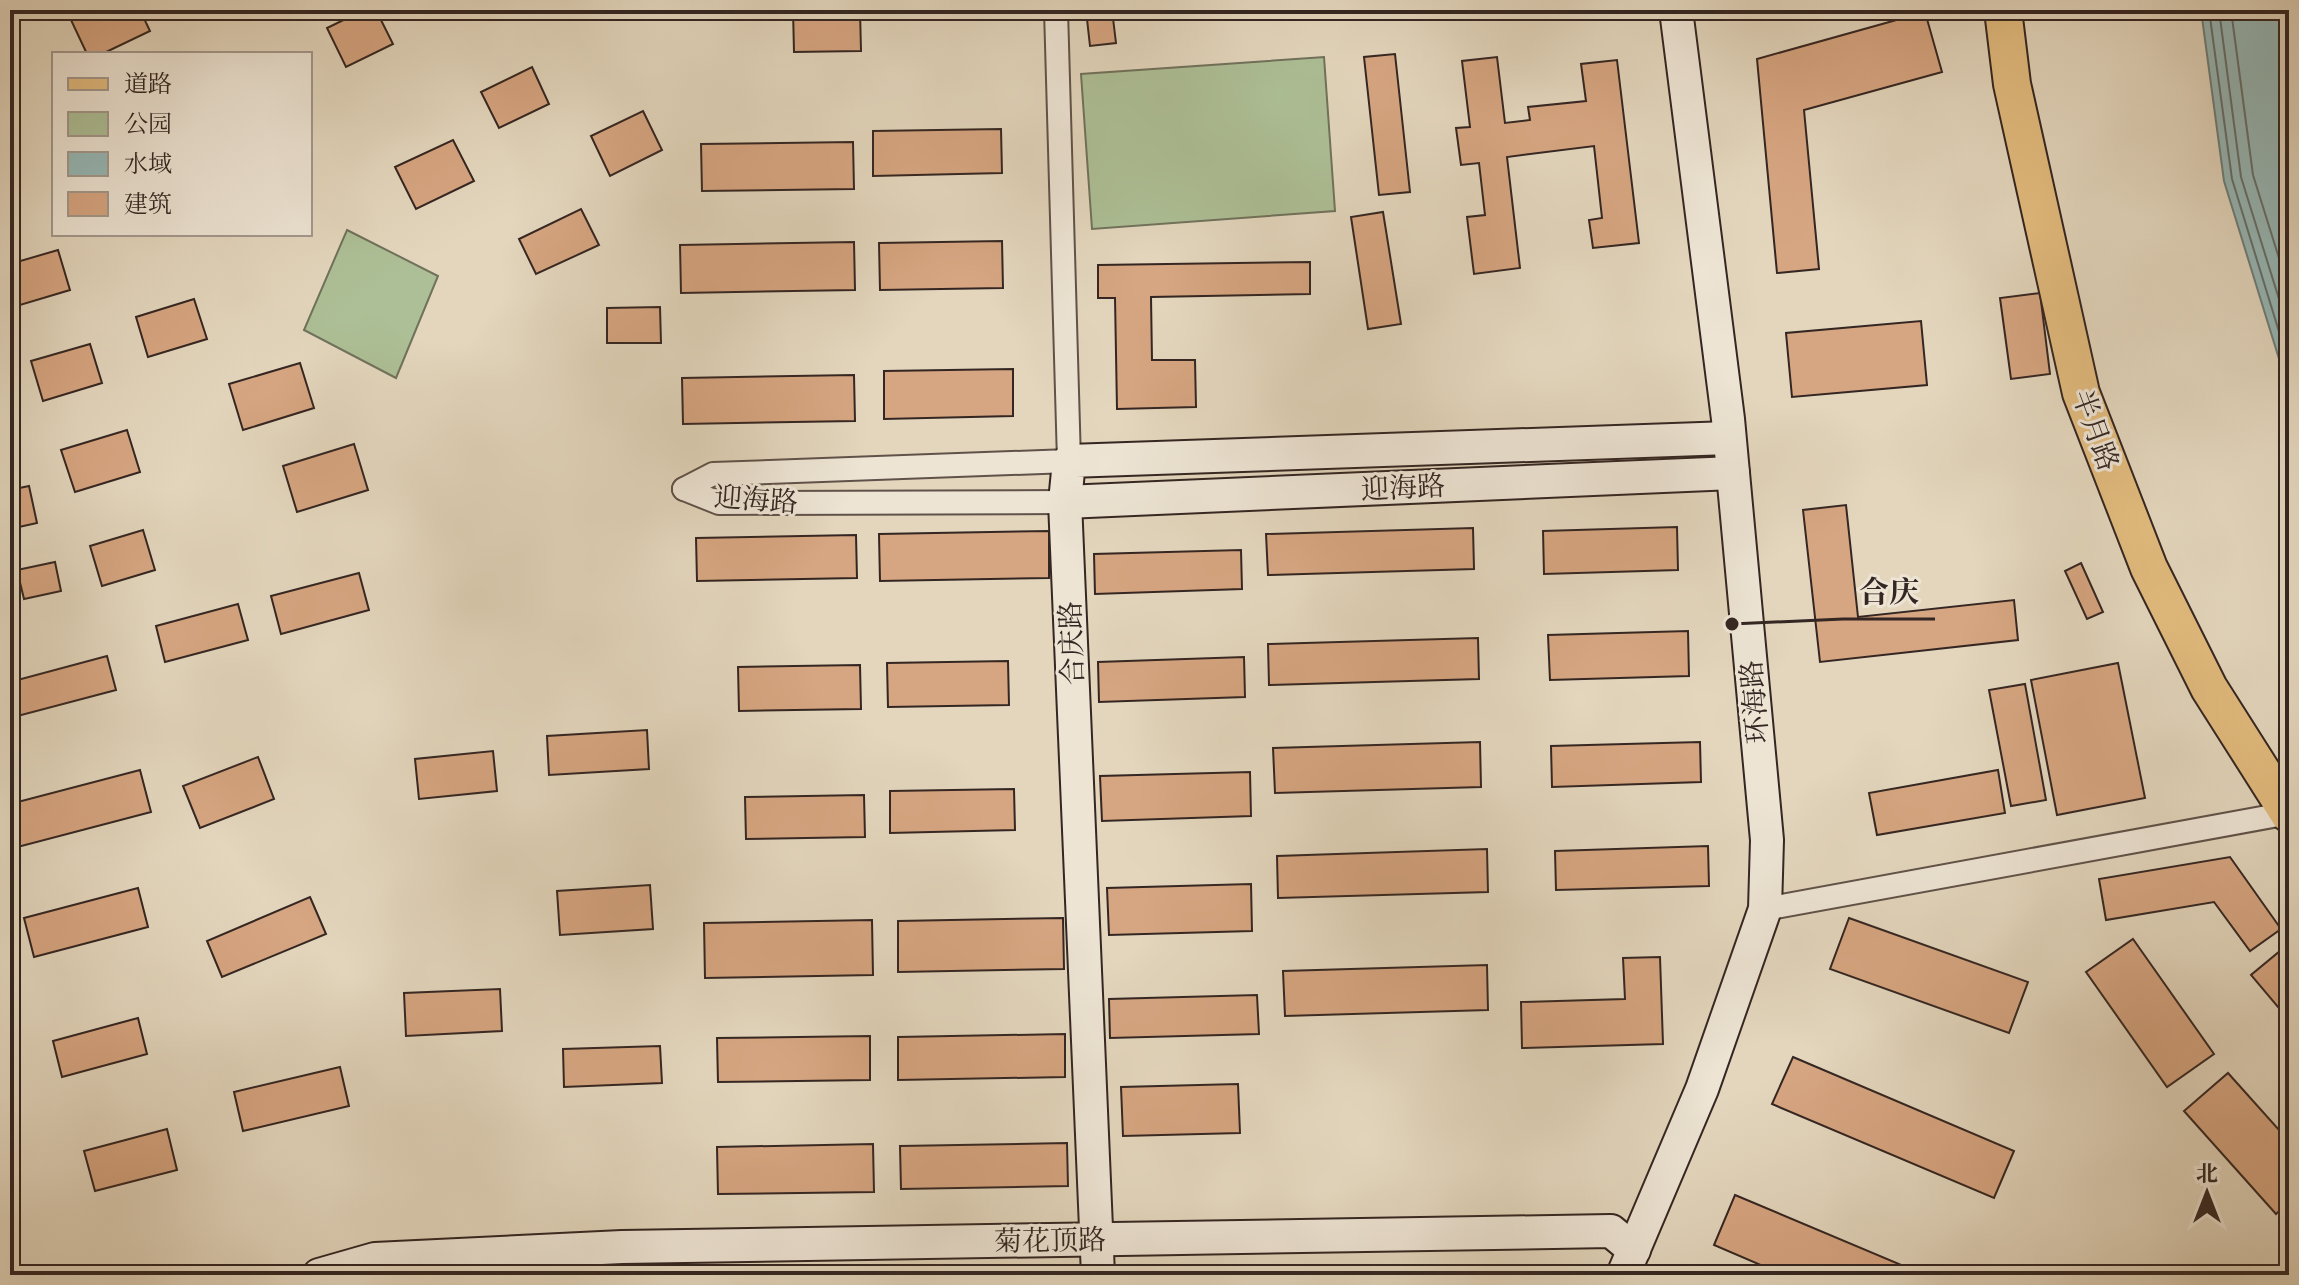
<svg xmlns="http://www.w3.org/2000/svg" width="2299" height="1285" font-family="'Libre Bodoni','Noto Serif SC',serif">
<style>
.green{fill:#adbf96;stroke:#70725c;stroke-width:2}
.water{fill:#96b8b7;stroke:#6f7e7b;stroke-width:2}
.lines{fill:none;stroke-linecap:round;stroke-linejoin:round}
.shore{stroke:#656f6c;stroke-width:2}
.building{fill:#d6a581;stroke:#342622;stroke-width:2}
.street-casing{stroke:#605249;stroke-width:26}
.secondary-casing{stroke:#342622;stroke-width:36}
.primary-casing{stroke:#342622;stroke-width:40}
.street{stroke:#ede4d4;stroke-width:22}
.secondary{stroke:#ede4d4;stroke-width:32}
.primary{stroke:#e2bb7e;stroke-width:36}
.labels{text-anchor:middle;stroke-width:6;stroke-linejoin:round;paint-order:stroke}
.street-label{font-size:28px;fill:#342622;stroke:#ede4d4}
.leader{fill:none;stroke:#342622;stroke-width:3}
.callout-dot{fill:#342622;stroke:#ede4d4;stroke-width:3}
.callout-label{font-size:30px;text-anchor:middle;font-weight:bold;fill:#342622;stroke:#ede4d4;stroke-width:6;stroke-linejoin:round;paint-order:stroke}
</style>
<rect width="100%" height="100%" fill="#e3d6bd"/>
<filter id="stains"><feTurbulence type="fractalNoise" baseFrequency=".0025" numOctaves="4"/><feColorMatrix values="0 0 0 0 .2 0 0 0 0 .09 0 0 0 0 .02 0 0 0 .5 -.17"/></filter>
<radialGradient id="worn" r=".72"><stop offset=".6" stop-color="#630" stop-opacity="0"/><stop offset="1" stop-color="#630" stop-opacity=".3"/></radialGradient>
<g class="green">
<path d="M1324,57L1335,211L1092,229L1081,74Z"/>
<path d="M347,230L438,276L396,378L304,330Z"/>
</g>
<path class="water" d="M2201,10H2289V391L2224,181Z"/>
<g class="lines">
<g class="shore">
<path d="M2209,10L2232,179L2289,364"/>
<path d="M2219,10L2241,177L2289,331"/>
<path d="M2231,10L2253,175L2289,290"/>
</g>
</g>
<g class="building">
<path d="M92,10H140L150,31L102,54H87L71,20Z"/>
<path d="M364,10H376L393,44L346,67L327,28Z"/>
<path d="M793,10H860L861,51L794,52Z"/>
<path d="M1086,10H1112L1116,43L1090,46Z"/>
<path d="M1199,10H1274L1200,16Z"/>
<path d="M1925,12L1942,72L1804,110L1819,269L1777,273L1757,59Z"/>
<path d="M1395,54L1410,192L1379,195L1364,57Z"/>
<path d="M1497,57L1505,123L1530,120L1528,107L1586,101L1581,64L1617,60L1639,243L1593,248L1589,220L1602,218L1594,146L1507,157L1520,268L1474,274L1467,217L1485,215L1479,163L1461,165L1456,128L1470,127L1462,61Z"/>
<path d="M532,67L549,104L499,128L481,92Z"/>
<path d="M643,111L662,150L610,176L591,136Z"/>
<path d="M1001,129L1002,173L873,176V131Z"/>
<path d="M453,140L474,181L416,209L395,167Z"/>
<path d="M853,142L854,189L702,191L701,144Z"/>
<path d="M581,209L599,245L536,274L519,239Z"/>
<path d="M1383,212L1401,324L1368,329L1351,217Z"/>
<path d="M1002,241L1003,288L880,290L879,243Z"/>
<path d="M854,242L855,290L681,293L680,245Z"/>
<path d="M58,250L70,290L10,308V264Z"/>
<path d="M1310,262V294L1151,297L1152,360H1195L1196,407L1117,409L1115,298H1098V265Z"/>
<path d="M2040,293L2050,374L2011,379L2000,298Z"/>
<path d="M194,299L207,339L148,357L136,317Z"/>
<path d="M660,307L661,343H607V308Z"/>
<path d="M1921,321L1927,385L1792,397L1786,333Z"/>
<path d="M90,344L102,383L43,401L31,361Z"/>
<path d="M300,363L314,408L243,430L229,384Z"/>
<path d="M1013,369V416L884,419V371Z"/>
<path d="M854,375L855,421L683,424L682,378Z"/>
<path d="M127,430L140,472L75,492L61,450Z"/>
<path d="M354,444L368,490L297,512L283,466Z"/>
<path d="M29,486L37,523L10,529V490Z"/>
<path d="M1846,505L1858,617L2014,600L2018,640L1820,662L1803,510Z"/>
<path d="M1677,527L1678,570L1544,574L1543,531Z"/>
<path d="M1473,528L1474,569L1268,575L1266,534Z"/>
<path d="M143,530L155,570L102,586L90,546Z"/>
<path d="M1049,531V578L880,581L879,534Z"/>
<path d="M856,535L857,578L697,581L696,538Z"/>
<path d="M1241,550L1242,589L1095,594L1094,554Z"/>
<path d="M55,562L61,591L24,599L17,570Z"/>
<path d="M2081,563L2103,612L2087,619L2065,571Z"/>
<path d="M359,573L369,610L281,634L271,596Z"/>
<path d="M238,604L248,640L165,662L156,626Z"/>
<path d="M1688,631L1689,676L1550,680L1548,635Z"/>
<path d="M1478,638L1479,679L1269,685L1268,644Z"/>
<path d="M107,656L116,690L10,718V682Z"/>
<path d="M1244,657L1245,697L1099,702L1098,662Z"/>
<path d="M1008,661L1009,705L888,707L887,663Z"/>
<path d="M2118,663L2145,798L2057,815L2031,680Z"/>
<path d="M860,665L861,709L739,711L738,667Z"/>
<path d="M2025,684L2046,800L2011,806L1989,690Z"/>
<path d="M647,730L649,769L549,775L547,736Z"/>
<path d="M1480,742L1481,787L1275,793L1273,748Z"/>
<path d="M1700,742L1701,782L1552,787L1551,746Z"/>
<path d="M493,751L497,791L419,799L415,759Z"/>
<path d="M258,757L274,799L200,828L183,786Z"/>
<path d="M140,770L151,812L10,849V804Z"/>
<path d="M1998,770L2005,813L1877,835L1869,793Z"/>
<path d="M1250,772L1251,816L1102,821L1100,776Z"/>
<path d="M1014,789L1015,830L890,833V791Z"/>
<path d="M864,795L865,837L746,839L745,797Z"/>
<path d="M1708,846L1709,886L1556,890L1555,851Z"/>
<path d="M1487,849L1488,892L1278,898L1277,856Z"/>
<path d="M2230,857L2281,929L2250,951L2214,902L2106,920L2099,879Z"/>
<path d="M1251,884L1252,931L1109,935L1107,888Z"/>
<path d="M650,885L653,929L560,935L557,891Z"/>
<path d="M138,888L148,927L34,957L24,918Z"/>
<path d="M310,897L326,934L222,977L207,941Z"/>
<path d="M1063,918L1064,969L898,972V921Z"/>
<path d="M1849,918L2028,982L2009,1033L1830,969Z"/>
<path d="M872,920L873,975L705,978L704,923Z"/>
<path d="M2133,939L2214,1054L2167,1087L2086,972Z"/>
<path d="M2286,946L2289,950V1020L2251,975Z"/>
<path d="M1660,957L1663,1044L1522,1048L1521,1002L1625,999L1623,958Z"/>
<path d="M1487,965L1488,1010L1285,1016L1283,971Z"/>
<path d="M500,989L502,1031L406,1036L404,993Z"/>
<path d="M1257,995L1259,1034L1110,1038L1109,999Z"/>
<path d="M138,1018L147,1054L62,1077L53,1041Z"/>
<path d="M1065,1034V1077L898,1080V1037Z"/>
<path d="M870,1036V1080L718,1082L717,1038Z"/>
<path d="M660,1046L662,1083L564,1087L563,1049Z"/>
<path d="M1793,1057L2014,1151L1994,1198L1772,1104Z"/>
<path d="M340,1067L349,1106L243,1131L234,1092Z"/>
<path d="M2228,1073L2289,1141V1202L2276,1214L2184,1111Z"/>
<path d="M1238,1084L1240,1133L1123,1136L1121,1087Z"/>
<path d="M167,1129L177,1170L95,1191L84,1151Z"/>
<path d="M1067,1143L1068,1186L901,1189L900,1146Z"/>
<path d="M873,1144L874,1192L718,1194L717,1147Z"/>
<path d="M1735,1195L1925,1275H1784L1714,1245Z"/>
</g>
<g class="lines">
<g class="street-casing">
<g id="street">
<path d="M684,489L713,474L1069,461L1056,10"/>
<path d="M684,489L719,503L1065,502"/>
<path d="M1765,909L2289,813"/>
</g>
</g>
<g class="secondary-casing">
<g id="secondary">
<path d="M1065,502L1733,473"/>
<path d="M319,1275L375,1259L622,1247L1611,1231L1634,1250"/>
<path d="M1098,1275L1065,502L1069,461L1729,438"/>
<path d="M1623,1275L1702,1089L1765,909L1767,840L1728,419L1676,10"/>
</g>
</g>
<g class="primary-casing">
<path id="primary" d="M2003,10L2012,84L2081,393L2149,568L2209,688L2289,814"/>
</g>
<use href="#street" class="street"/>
<use href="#secondary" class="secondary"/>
<use href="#primary" class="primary"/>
</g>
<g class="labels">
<g class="street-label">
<text transform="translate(2096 430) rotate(70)" y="10">半月路</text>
<text transform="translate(1403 487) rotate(-3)" y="10">迎海路</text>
<text transform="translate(756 499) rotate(4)" y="10">迎海路</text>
<text transform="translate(1071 643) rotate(-92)" y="10">合庆路</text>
<text transform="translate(1754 702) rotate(-95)" y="10">环海路</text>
<text transform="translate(1050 1240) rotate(-1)" y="10">菊花顶路</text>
</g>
</g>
<path class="leader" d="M1732 624L1843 619H1935"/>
<circle class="callout-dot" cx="1732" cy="624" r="8"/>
<g class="callout-label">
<text x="1889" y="602">合庆</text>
</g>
<rect width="2299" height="1285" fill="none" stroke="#e3d6bd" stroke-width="40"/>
<rect x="12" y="12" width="2275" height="1261" fill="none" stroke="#342622" stroke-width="4"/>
<rect x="20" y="20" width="2259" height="1245" fill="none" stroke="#342622" stroke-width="2"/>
<rect x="52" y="52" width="260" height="184" fill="#ede4d4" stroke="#a3988d" stroke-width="2"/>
<rect x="68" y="78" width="40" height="12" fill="#e2bb7e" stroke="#a3988d" stroke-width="2"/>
<text x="124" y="92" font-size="24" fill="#342622">道路</text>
<rect x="68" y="112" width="40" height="24" fill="#adbf96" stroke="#a3988d" stroke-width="2"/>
<text x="124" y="132" font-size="24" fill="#342622">公园</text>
<rect x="68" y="152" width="40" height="24" fill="#96b8b7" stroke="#a3988d" stroke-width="2"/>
<text x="124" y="172" font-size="24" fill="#342622">水域</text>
<rect x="68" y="192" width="40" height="24" fill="#d6a581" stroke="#a3988d" stroke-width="2"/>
<text x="124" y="212" font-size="24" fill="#342622">建筑</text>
<g transform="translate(2207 1193)" stroke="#ede4d4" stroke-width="6" paint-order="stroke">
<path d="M0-6L14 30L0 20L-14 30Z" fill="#342622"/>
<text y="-12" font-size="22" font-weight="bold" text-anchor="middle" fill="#342622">北</text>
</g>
<rect width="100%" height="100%" filter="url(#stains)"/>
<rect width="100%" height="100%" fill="url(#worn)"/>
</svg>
